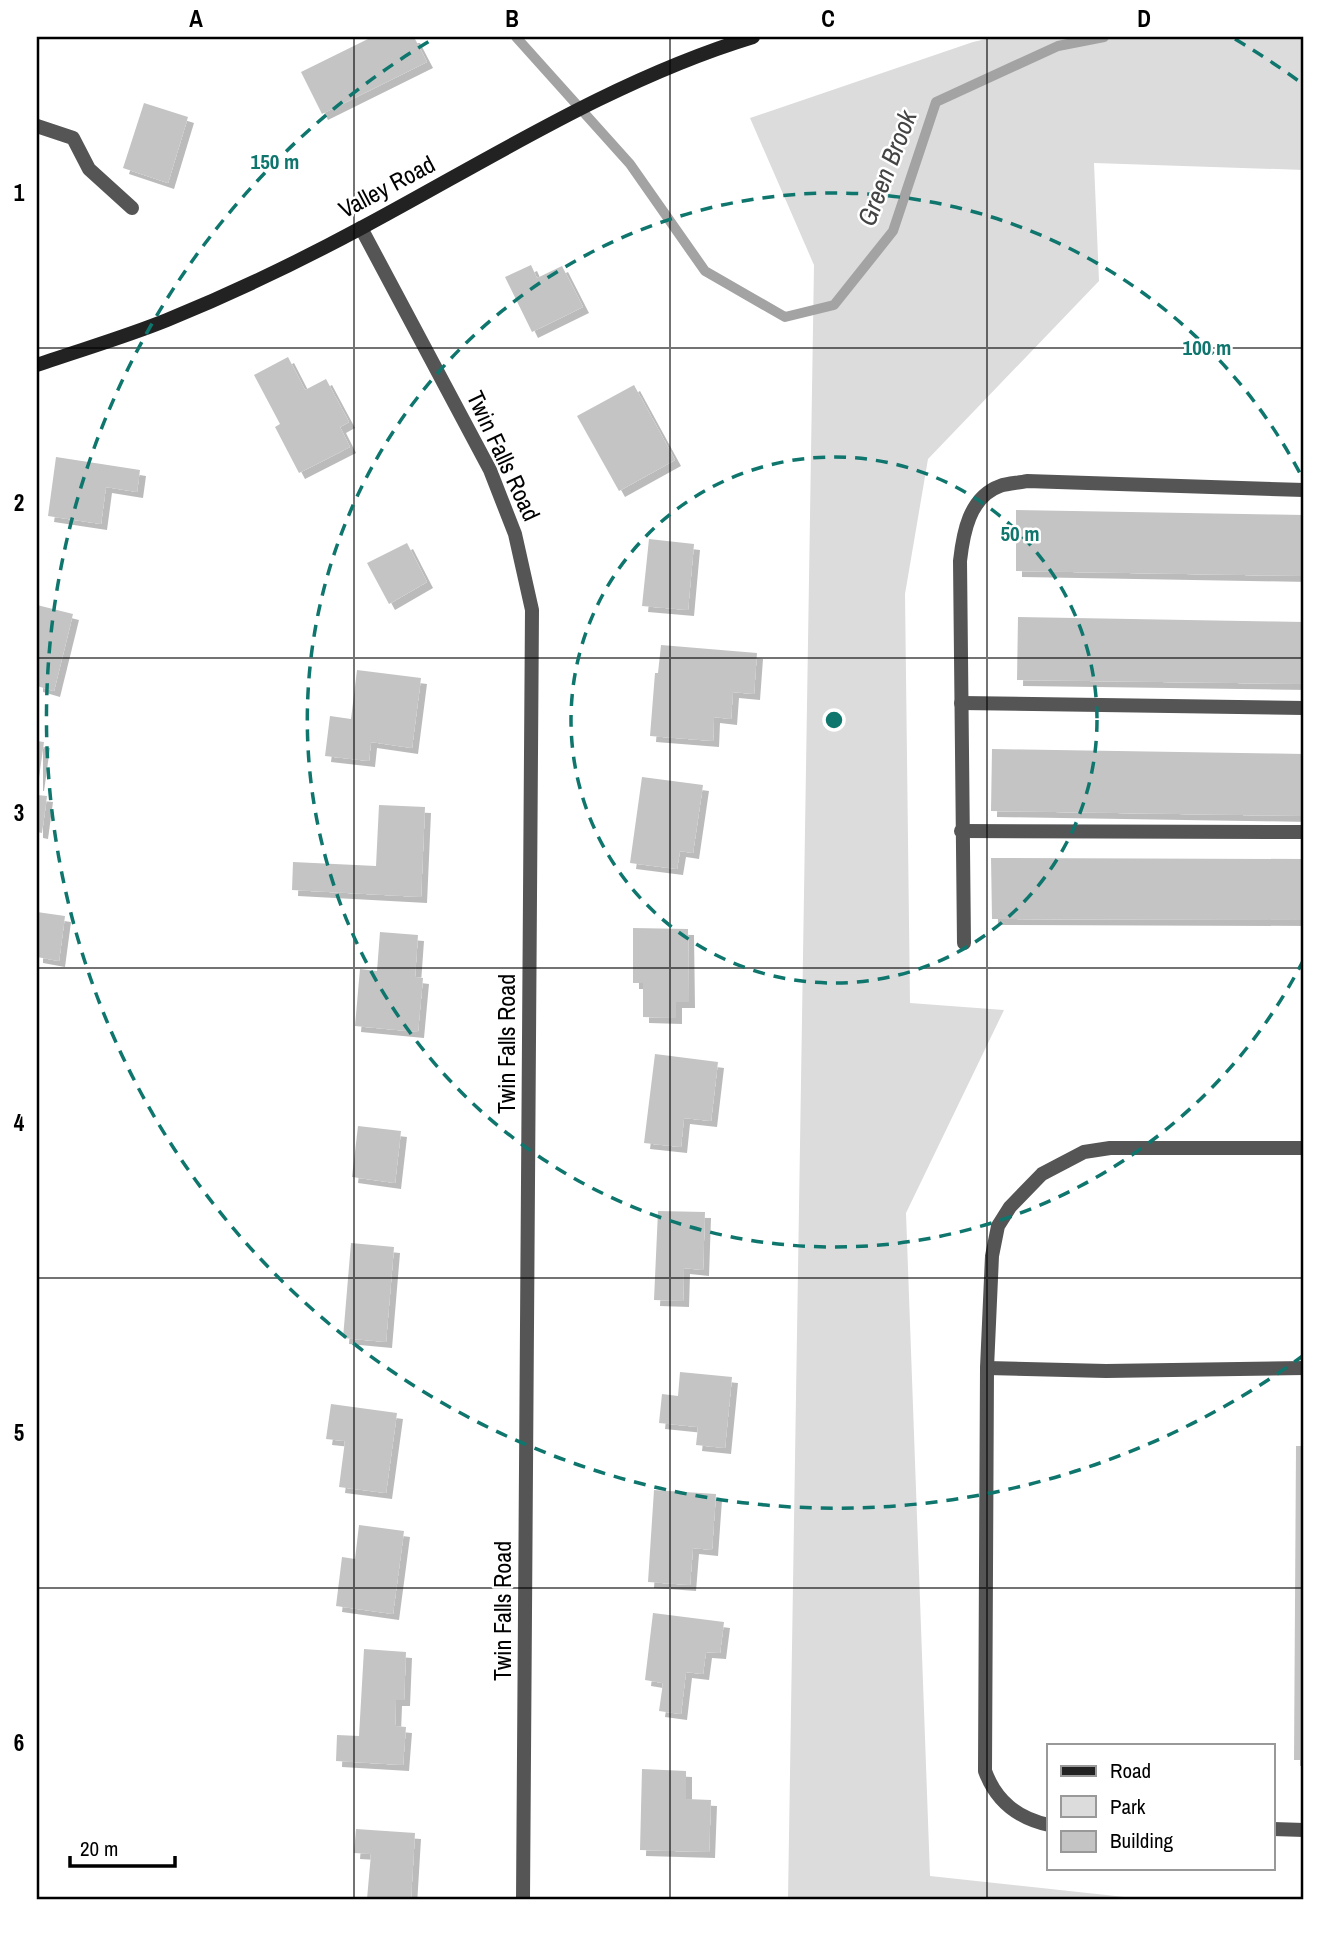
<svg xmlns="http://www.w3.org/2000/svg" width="1341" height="1936" font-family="'Archivo Narrow',sans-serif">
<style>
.green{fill:#dcdcdc}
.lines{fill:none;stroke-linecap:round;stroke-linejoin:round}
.stream{stroke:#a3a3a3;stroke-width:10}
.building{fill:#c4c4c4;filter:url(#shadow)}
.lane{stroke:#555;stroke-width:14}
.street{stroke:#555;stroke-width:14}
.secondary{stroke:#222;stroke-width:14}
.grid{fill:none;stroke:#000;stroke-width:2;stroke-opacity:0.55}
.ring{fill:none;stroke:#0f766e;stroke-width:3.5;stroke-dasharray:12 9}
.labels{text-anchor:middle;stroke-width:5;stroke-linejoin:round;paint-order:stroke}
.street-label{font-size:24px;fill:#000;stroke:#fff}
.water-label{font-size:26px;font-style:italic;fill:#444;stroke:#fff}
.centre{fill:#0f766e;stroke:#fff;stroke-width:3.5}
.ring-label{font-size:21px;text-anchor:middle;font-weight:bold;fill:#0f766e;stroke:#fff;stroke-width:5;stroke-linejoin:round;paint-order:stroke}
.neatline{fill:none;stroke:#000;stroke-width:2.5}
.grid-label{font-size:23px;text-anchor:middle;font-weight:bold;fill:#000}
</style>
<defs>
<filter id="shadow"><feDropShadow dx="6" dy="6" stdDeviation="0" flood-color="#0004"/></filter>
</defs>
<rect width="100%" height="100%" fill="#fff"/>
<path class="green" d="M995,37H1304V170L1094,163L1099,281L928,459L905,594L910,1003L1004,1010L906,1213L930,1876L1143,1899H788L814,265L750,118L973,42Z"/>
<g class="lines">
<path class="stream" d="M516,37L630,164L705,271L785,317L834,305L893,231L936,102L1058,46L1104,37"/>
</g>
<g class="building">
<path d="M372,37H414L427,62L322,114L301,72Z"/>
<path d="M144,103L188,117L168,183L123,168Z"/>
<path d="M531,265L537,278L562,266L583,307L532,332L505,277Z"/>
<path d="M288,357L305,390L326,379L349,422L340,427L350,447L299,473L275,427L280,424L254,375Z"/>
<path d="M634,385L675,460L619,491L577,416Z"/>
<path d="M56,457L140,470L137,492L106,487L101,524L48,516Z"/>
<path d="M1016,510L1304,515V576L1016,571Z"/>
<path d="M649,539L694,544L688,610L642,606Z"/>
<path d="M407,543L427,582L389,604L367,563Z"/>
<path d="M37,605L73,614L54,691L37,686Z"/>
<path d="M1018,617L1304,622V684L1017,680Z"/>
<path d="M661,645L757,653L754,694L733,692L731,719L714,717L713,741L650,736L655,673H658Z"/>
<path d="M357,670L421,678L412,748L371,742L369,761L325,756L330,716L351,719Z"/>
<path d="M37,741L44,742L38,785H37Z"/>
<path d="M992,749L1304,754V816L991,811Z"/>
<path d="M642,777L703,785L693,853L680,851L677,869L630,863Z"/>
<path d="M37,795L47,796L42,833L37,832Z"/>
<path d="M379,805L425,807L421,897L292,890L293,862L376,866Z"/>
<path d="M991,858L1304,859V920L992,919Z"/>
<path d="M37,912L65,916L59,961L37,957Z"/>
<path d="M633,928L688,929L689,1002H676V1018L643,1017V983H633Z"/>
<path d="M380,932L418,935L415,977L423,978L418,1032L355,1026L360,969L377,971Z"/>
<path d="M655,1054L718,1062L711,1121L684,1118L681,1147L644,1143Z"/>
<path d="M358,1126L401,1131L395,1183L352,1177Z"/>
<path d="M658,1211L705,1212L703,1270L684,1268L683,1301L654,1300Z"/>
<path d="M351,1243L394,1247L386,1342L343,1338Z"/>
<path d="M680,1372L732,1377L725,1448L696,1445L698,1427L659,1423L662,1394L678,1396Z"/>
<path d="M331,1404L397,1413L386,1493L339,1487L345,1441L326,1439Z"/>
<path d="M1296,1446H1304V1760H1294Z"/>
<path d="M654,1490L716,1494L712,1550L693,1548L690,1585L648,1582Z"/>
<path d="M359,1525L404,1531L393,1614L336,1606L342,1557L355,1559Z"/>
<path d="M653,1613L724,1622L720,1653L706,1652L703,1674L686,1672L681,1714L659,1711L663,1683L645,1680Z"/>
<path d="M364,1649L406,1652L404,1700H396L395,1726L406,1727L403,1765L336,1761L337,1735L359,1736Z"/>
<path d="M642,1769L686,1771V1799L711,1800L709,1852L640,1850Z"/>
<path d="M356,1829L415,1833L411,1899H367L371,1854L354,1853Z"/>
</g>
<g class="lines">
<g class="lane">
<path d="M37,126L73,138L89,169L132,208"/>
<path d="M961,703L1304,708"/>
<path d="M961,831L1304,832"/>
<path d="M964,943L960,561C963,534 969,497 1000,486C1008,483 1019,483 1027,481L1304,490"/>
<path d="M987,1368L1106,1371L1304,1368"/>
<path d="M1049,1825C1017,1818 996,1801 985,1771L987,1368L992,1256L998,1226L1010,1207L1042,1174L1084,1152L1110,1148H1304"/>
<path d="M1273,1829L1304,1830"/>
</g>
<path class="street" d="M361,228L490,470L515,534L532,610L523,1899"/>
<path class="secondary" d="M37,365C80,350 125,337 167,320C233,293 300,261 363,227C490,159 615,79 753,37"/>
</g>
<path class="grid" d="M354,37V1899M670,37V1899M987,37V1899M37,348H1304M37,658H1304M37,968H1304M37,1278H1304M37,1588H1304"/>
<g class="ring">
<circle cx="834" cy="720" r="263"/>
<path d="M1304 959A527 527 0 1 1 1304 481"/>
<path d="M1304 1355A790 790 0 1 1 433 39M1235 39A790 790 0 0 1 1304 85"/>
</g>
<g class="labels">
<g class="street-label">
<text transform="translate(387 187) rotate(-28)" y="8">Valley Road</text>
<text transform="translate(503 456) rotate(65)" y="8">Twin Falls Road</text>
<text transform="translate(507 1044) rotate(-90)" y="8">Twin Falls Road</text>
<text transform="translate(503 1611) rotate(-90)" y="8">Twin Falls Road</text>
</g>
<g class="water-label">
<text transform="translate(887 168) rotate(-69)" y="9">Green Brook</text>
</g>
</g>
<circle cx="834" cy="720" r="10" class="centre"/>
<g class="ring-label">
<text x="275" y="169">150 m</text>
<text x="1207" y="355">100 m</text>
<text x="1020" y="541">50 m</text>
</g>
<rect width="1341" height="1936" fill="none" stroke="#ffffff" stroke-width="77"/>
<rect x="1047" y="1744" width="228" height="126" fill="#ffffff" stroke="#999999" stroke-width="2"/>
<rect x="1061" y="1766" width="35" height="10" fill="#222222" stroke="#999999" stroke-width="2"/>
<text x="1110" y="1778" font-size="21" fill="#000000">Road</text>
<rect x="1061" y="1796" width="35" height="21" fill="#dcdcdc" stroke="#999999" stroke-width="2"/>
<text x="1110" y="1814" font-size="21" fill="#000000">Park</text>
<rect x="1061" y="1831" width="35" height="21" fill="#c4c4c4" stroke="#999999" stroke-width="2"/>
<text x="1110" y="1848" font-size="21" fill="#000000">Building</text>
<path d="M70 1856v10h105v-10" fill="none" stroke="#000000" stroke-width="3.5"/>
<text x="80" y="1856" font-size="21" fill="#000000" stroke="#ffffff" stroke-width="5" paint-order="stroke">20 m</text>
<rect x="38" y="38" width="1264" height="1860" class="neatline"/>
<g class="grid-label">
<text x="196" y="27">A</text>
<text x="512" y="27">B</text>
<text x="828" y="27">C</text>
<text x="1144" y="27">D</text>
<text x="19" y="201">1</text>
<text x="19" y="511">2</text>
<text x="19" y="821">3</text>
<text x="19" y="1131">4</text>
<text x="19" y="1441">5</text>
<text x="19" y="1751">6</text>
</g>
</svg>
